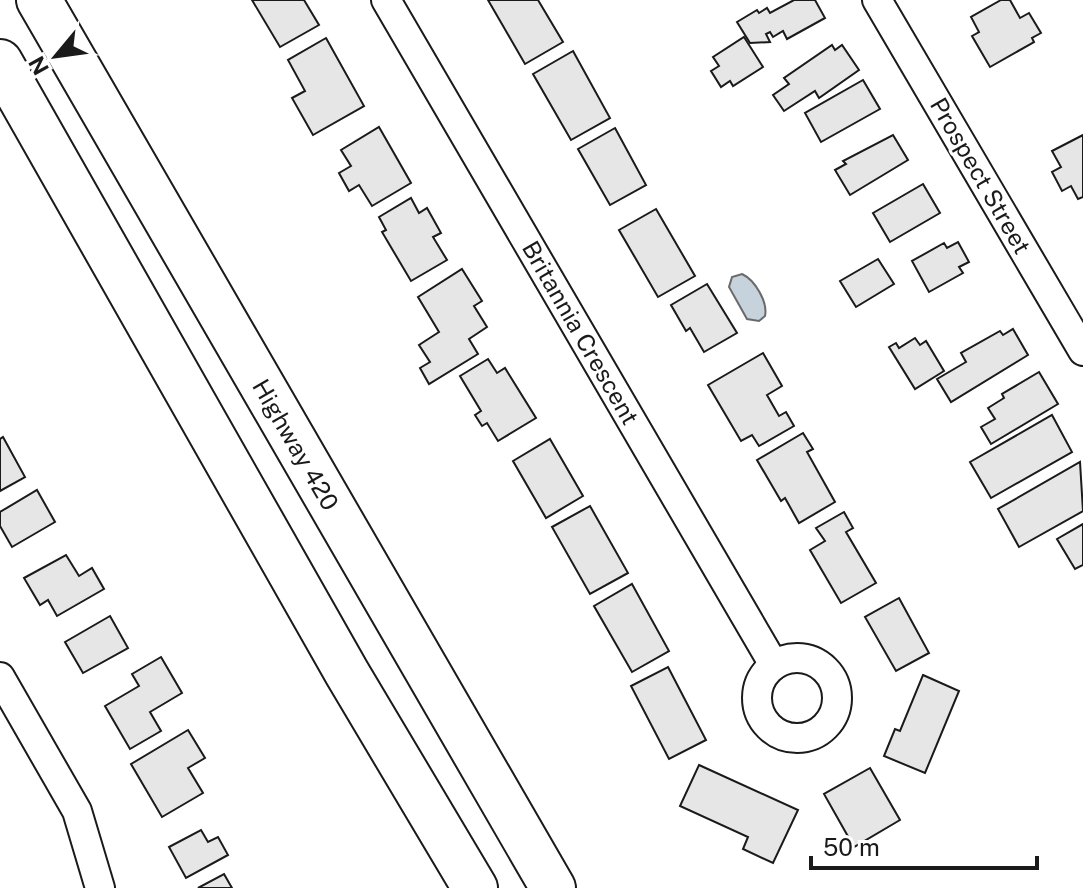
<svg xmlns="http://www.w3.org/2000/svg" width="1083" height="888" font-family="'Public Sans',sans-serif">
<style>
.water{fill:#c6d2dc;stroke:#6a6a6a;stroke-width:2}
.building{fill:#e6e6e6;stroke:#1a1a1a;stroke-width:2}
.lines{fill:none;stroke-linecap:round;stroke-linejoin:round}
.street-casing{stroke:#1a1a1a;stroke-width:32}
.highway-casing{stroke:#1a1a1a;stroke-width:48}
.street{stroke:#fff;stroke-width:28}
.highway{stroke:#fff;stroke-width:44}
.labels{text-anchor:middle;stroke-width:6;stroke-linejoin:round;paint-order:stroke}
.street-label{font-size:24px;fill:#1a1a1a;stroke:#fff}
</style>
<rect width="100%" height="100%" fill="#fff"/>
<path class="water" d="M742,274C755,280 768,302 765,316L759,321L747,319L729,287L732,277Z"/>
<g class="building">
<path d="M252,0H304L319,25L280,47Z"/>
<path d="M488,0H538L563,42L525,64Z"/>
<path d="M794,0H815L825,18L787,39L783,31L773,37L770,32L766,34L770,42L750,43L737,22L757,10L759,13L767,8L770,13Z"/>
<path d="M1001,0H1010L1020,18L1029,13L1041,33L1032,38L1034,42L990,67L972,36L979,32L971,17Z"/>
<path d="M744,37L763,67L733,86L730,81L721,87L711,71L719,66L713,57Z"/>
<path d="M326,38L364,106L313,135L292,98L305,91L288,60Z"/>
<path d="M832,45L835,50L842,45L859,70L819,98L815,91L784,111L773,95L789,84L784,78Z"/>
<path d="M573,51L610,118L571,140L533,74Z"/>
<path d="M863,80L880,109L821,142L805,113Z"/>
<path d="M379,127L411,183L372,206L359,185L349,191L339,173L351,166L341,150Z"/>
<path d="M615,128L646,185L610,205L578,149Z"/>
<path d="M893,135L908,160L850,195L835,170L846,164L843,161Z"/>
<path d="M1083,135V197L1078,199L1071,186L1062,191L1052,172L1061,167L1052,151Z"/>
<path d="M923,184L940,213L890,242L873,213Z"/>
<path d="M411,198L419,213L427,208L441,233L433,237L447,260L411,281L382,232L386,230L379,217Z"/>
<path d="M656,209L695,276L658,297L619,230Z"/>
<path d="M958,242L969,262L959,267L963,273L929,292L912,261L944,243L947,248Z"/>
<path d="M878,259L894,284L856,307L840,281Z"/>
<path d="M462,269L482,301L474,306L487,327L469,339L478,354L429,384L420,368L430,362L419,345L439,332L418,297Z"/>
<path d="M707,284L737,333L704,352L690,328L686,331L671,305Z"/>
<path d="M1013,329L1028,355L951,402L937,379L966,362L961,353L1000,331L1003,335Z"/>
<path d="M915,338L920,345L926,341L944,371L915,389L889,347L896,343L899,348Z"/>
<path d="M763,353L782,386L767,395L779,416L786,412L794,426L759,446L752,435L741,441L708,385Z"/>
<path d="M488,359L497,373L505,368L536,418L498,441L487,423L482,426L475,415L481,411L460,376Z"/>
<path d="M1039,372L1058,404L991,444L981,427L995,419L988,408L1004,398L1002,394Z"/>
<path d="M1052,415L1072,452L991,498L970,462Z"/>
<path d="M803,433L813,449L807,452L835,502L799,523L785,498L781,501L757,460Z"/>
<path d="M3,437L25,477L0,491V439Z"/>
<path d="M550,439L583,496L546,518L513,461Z"/>
<path d="M1080,462L1083,511L1019,547L998,509Z"/>
<path d="M37,490L55,522L12,547L0,526V512Z"/>
<path d="M590,506L628,573L590,594L552,527Z"/>
<path d="M844,512L853,528L846,532L876,583L841,603L810,550L825,541L816,528Z"/>
<path d="M1083,524V565L1075,569L1057,539Z"/>
<path d="M66,555L79,576L92,568L104,589L57,616L48,600L40,605L24,578Z"/>
<path d="M632,584L669,651L632,672L594,606Z"/>
<path d="M899,598L929,653L896,671L865,617Z"/>
<path d="M110,616L128,648L83,673L65,642Z"/>
<path d="M161,657L182,693L150,712L161,731L130,749L105,706L139,686L132,674Z"/>
<path d="M668,667L706,740L669,759L631,686Z"/>
<path d="M923,675L959,691L925,773L884,756L895,729L900,731Z"/>
<path d="M188,730L205,758L188,768L203,793L162,817L131,764Z"/>
<path d="M699,765L798,810L773,863L743,849L748,837L680,806Z"/>
<path d="M870,768L900,820L854,847L824,794Z"/>
<path d="M201,830L208,842L218,837L228,855L186,878L169,847Z"/>
<path d="M224,874L232,888H198Z"/>
</g>
<g class="lines">
<g class="street-casing">
<g id="street">
<path d="M386,0L774,665"/>
<path d="M877,0L1083,351"/>
<circle cx="797" cy="698" r="40"/>
<path d="M0,677L77,811L100,888"/>
</g>
</g>
<g class="highway-casing">
<g id="highway">
<path d="M39,0L553,888"/>
<path d="M0,62L347,673L475,888"/>
</g>
</g>
<use href="#street" class="street"/>
<use href="#highway" class="highway"/>
</g>
<g class="labels">
<g class="street-label">
<text transform="translate(980 176) rotate(60)" y="8">Prospect Street</text>
<text transform="translate(580 333) rotate(60)" y="8">Britannia Crescent</text>
<text transform="translate(295 445) rotate(60)" y="8">Highway 420</text>
</g>
</g>
<g transform="translate(56 56) rotate(241)" stroke="#ffffff" stroke-width="6" paint-order="stroke">
<path d="M0-6L14 30L0 20L-14 30Z" fill="#1a1a1a"/>
<text y="-12" font-size="22" font-weight="bold" text-anchor="middle" fill="#1a1a1a">N</text>
</g>
<path d="M811 856v12h226v-12" fill="none" stroke="#1a1a1a" stroke-width="4"/>
<text x="823" y="856" font-size="24" fill="#1a1a1a" stroke="#ffffff" stroke-width="6" paint-order="stroke">50 m</text>
</svg>
